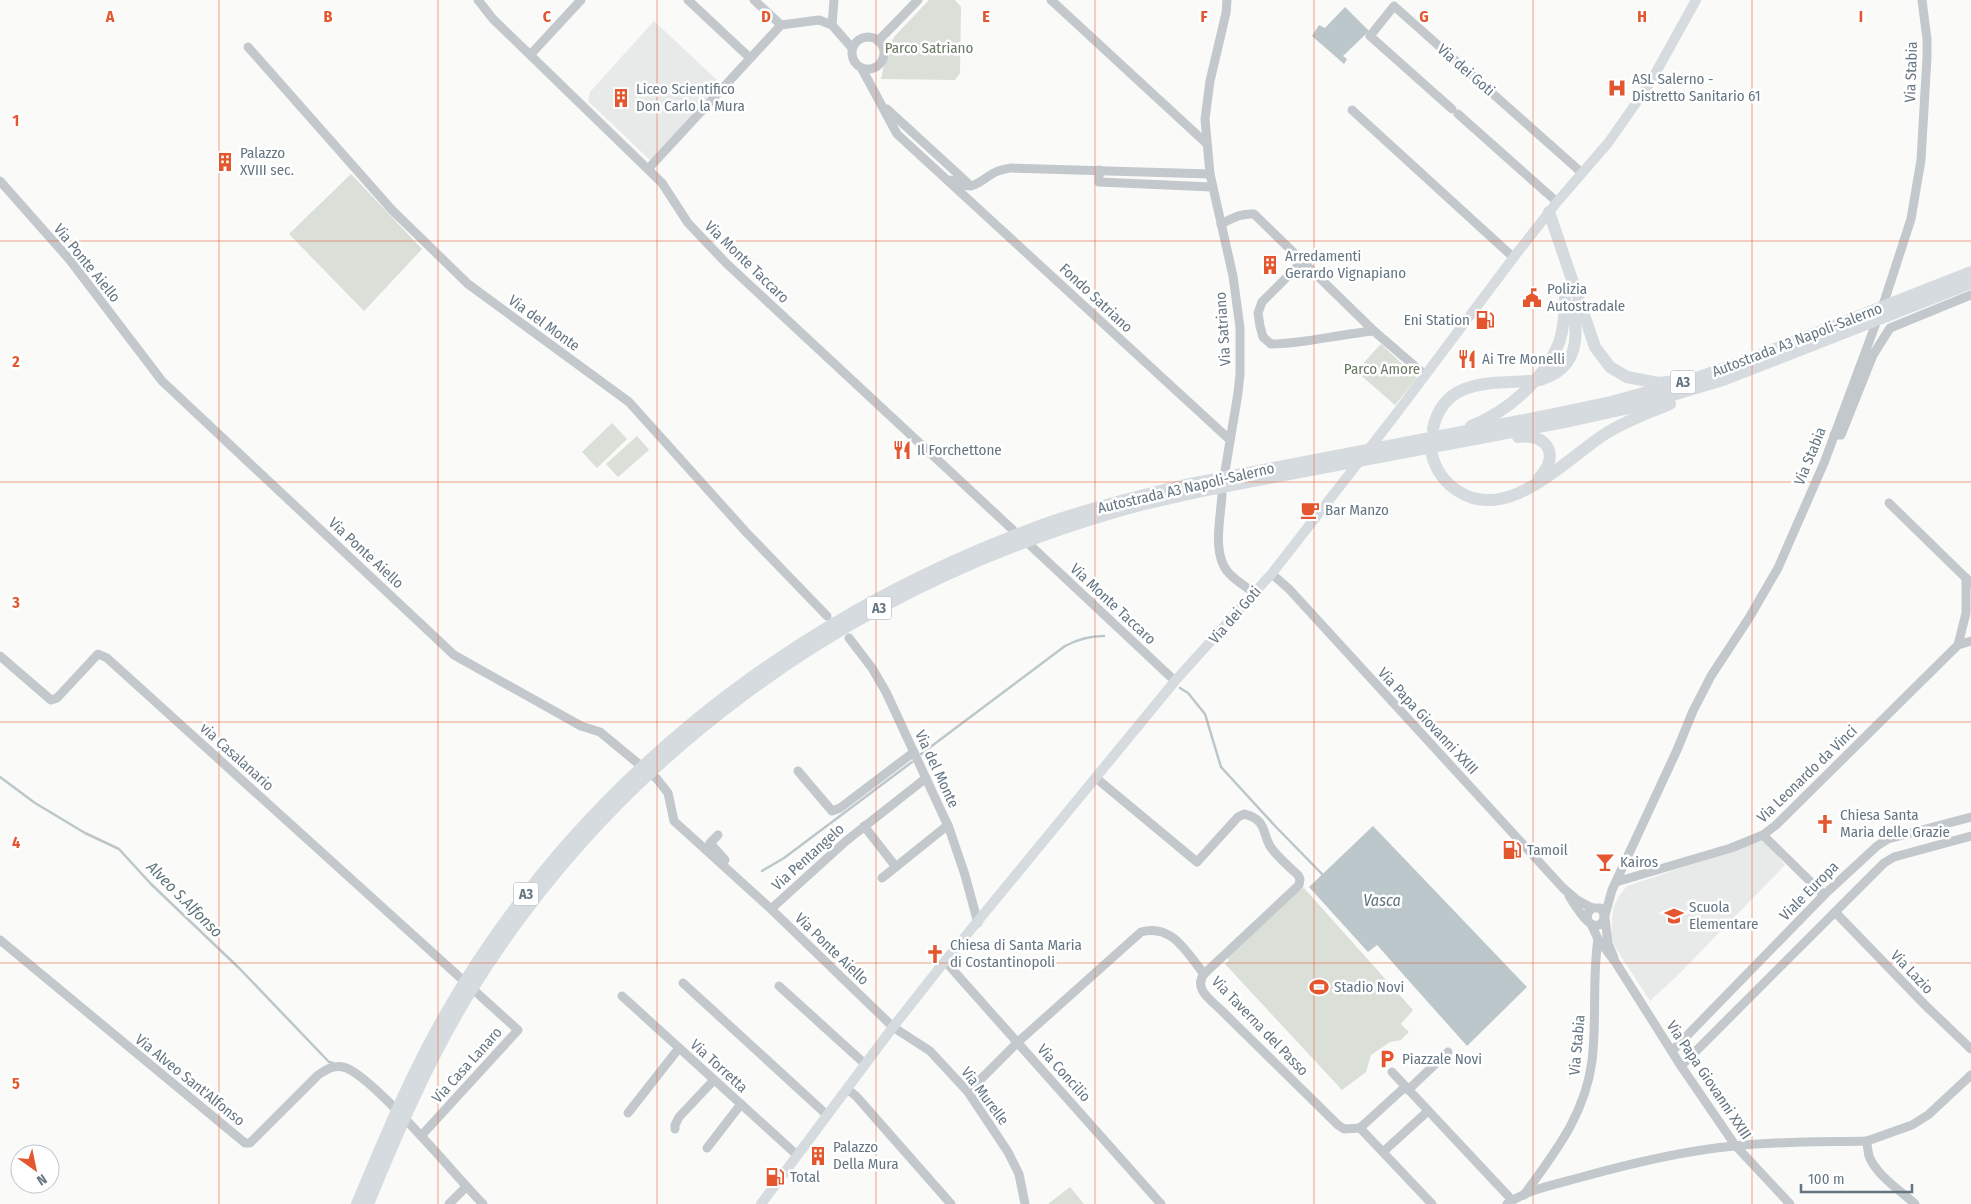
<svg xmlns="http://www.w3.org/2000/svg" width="1971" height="1204" font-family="'Fira Sans Condensed',sans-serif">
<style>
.built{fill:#e8e9e9}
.green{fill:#dadfd7}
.water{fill:#bbc7cb}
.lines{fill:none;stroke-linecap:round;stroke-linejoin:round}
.stream{stroke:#bbc7cb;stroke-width:2.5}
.minor{stroke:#c3c8cc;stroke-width:9}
.major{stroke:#d6dbdf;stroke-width:10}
.highway{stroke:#d6dbdf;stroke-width:12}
.grid{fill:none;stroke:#e4572e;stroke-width:1;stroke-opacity:0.55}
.labels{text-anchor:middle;stroke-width:5;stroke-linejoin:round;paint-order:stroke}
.shield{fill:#fff;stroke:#939fa8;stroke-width:1}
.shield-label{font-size:14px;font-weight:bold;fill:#657683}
.park-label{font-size:15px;fill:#687a64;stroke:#fff}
.street-label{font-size:15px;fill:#657683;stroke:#fff}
.poi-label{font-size:15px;fill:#657683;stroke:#fff;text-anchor:start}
.water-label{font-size:16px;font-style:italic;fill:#60757c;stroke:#fff}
.grid-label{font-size:16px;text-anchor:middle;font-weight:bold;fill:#e4572e;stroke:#fff;stroke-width:5;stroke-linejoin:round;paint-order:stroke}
</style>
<rect width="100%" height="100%" fill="#fafaf8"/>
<g class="built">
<path d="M654,21L720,83L651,161L588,101L590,92Z"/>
<path d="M1765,840L1785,865L1678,975L1650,1001L1617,950L1611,937L1613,908L1619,896L1627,886Z"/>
</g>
<g class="green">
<path d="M929,0H955L961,7L960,73L955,80L881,79L888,47L895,36Z"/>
<path d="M351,174L422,249L364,311L289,234Z"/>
<path d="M1381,344L1417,378L1395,405L1356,371Z"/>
<path d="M612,423L627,439L597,468L582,452Z"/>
<path d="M637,436L649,450L618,477L606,464Z"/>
<path d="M1304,888L1413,1010L1401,1024L1409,1032L1401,1040L1390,1042L1371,1055L1366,1072L1342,1090L1225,964L1229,960L1227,957L1296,892Z"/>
<path d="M1070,1187L1084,1204H1048Z"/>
</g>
<g class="water">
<path d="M1345,7L1369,31L1343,56L1347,59L1344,64L1312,36L1319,25L1325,28Z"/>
<path d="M1373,826L1527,987L1467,1046L1377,945L1368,952L1309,887Z"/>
</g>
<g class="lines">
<g class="stream">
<path d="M1180,688L1188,693L1205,714L1221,767L1276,827L1324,876"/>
<path d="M921,754L1065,646C1078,639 1089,636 1104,636"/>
<path d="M0,777L35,803L85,833L119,849L151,884L240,969L329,1062L333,1063"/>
<path d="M762,871L784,858L912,762"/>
</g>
<g class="minor">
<path d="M478,0L493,19L662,183L688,223L726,263L1013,530"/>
<path d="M688,0L750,58"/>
<path d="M754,0L781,25"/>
<path d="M1051,0L1206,143"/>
<path d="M832,25L834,0"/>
<circle cx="868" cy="53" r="16"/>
<path d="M878,41L918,0"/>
<path d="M248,47L392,210L468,284L629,402L745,531L827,616"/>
<path d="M531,54L581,0"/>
<path d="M862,69L897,134L1230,440"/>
<path d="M887,109L971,186"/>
<path d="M1452,109L1370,36L1394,6L1582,173"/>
<path d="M1352,110L1513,257"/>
<path d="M1458,114L1557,202"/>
<path d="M648,169L781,25L819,20L832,25L852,48"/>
<path d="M1099,170V182L1212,187"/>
<path d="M951,180C973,191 974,185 992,174C998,170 1005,169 1011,168L1210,174"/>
<path d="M0,181L69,259L162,381L454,655L581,726L600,732L657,779L668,793L674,821L771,909L893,1027L930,1051L968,1092L1008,1152L1019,1174L1025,1204"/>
<path d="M1221,224C1233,218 1241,213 1254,214L1374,331L1425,375"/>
<path d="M1302,262L1262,302L1258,313L1260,326L1263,337L1271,344C1305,344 1339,334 1374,331"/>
<path d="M1834,435H1841L1873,355L1890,328L1971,295"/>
<path d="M1225,471L1238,393L1240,374V328L1233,276L1210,174L1205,119L1210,81L1226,13L1227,0"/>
<path d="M1222,494C1221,517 1212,551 1227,571C1233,579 1245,586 1254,593"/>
<path d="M1889,503L1971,583"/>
<path d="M1031,546L1175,681"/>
<path d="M1272,574L1289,589L1563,888L1577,900L1592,908"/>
<path d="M849,638L872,668L886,692L949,828L965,875L978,923"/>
<path d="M1958,645L1966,613V578"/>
<path d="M0,656L51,700L57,698L98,654L107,658L518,1030L421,1136"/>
<path d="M798,771L832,811L840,808L914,752"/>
<path d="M1096,778L1197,862L1238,817L1244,814C1269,820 1261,835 1272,849C1279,858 1289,867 1298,875L1300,879L1299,885L1204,974C1193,989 1211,1000 1222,1011L1338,1125L1344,1129L1360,1128"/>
<path d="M864,826L896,867"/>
<path d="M718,835L710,843L725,860"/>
<path d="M1763,835L1824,895"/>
<path d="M882,878L948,825"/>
<path d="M1616,882L1731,848L1763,835L1776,825L1958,645L1971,641"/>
<path d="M1569,896C1575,905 1582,918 1591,924C1603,930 1608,915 1600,908H1592L1587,914L1588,920"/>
<path d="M771,909L846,841L926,778"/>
<path d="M1835,912L1925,1005L1971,1049"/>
<path d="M1605,915L1612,890L1677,750L1693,711L1711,676L1749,618L1778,568L1824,463L1885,299L1911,219L1921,160L1927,57V39L1922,0"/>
<path d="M1605,918L1608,943L1614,958"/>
<path d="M1591,924L1598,939L1616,963L1681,1066L1735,1145L1790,1204"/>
<path d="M0,940L245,1143H250L318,1075C326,1070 333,1065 343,1067C370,1072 458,1179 483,1204"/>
<path d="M945,961L1161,1204"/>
<path d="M683,983L827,1115"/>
<path d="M779,986L865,1064"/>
<path d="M622,996L797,1155"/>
<path d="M1672,1051L1824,895L1877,846L1888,839L1971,817"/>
<path d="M1681,1066L1884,863L1894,857L1971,836"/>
<path d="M1392,1072L1512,1200"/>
<path d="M847,1089L856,1096L951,1204"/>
<path d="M1408,1090L1448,1052"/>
<path d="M968,1092L1018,1042L1141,932C1172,923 1187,953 1204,974"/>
<path d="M628,1113L679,1048"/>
<path d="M1360,1128L1432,1204"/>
<path d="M1360,1128L1405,1087"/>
<path d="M675,1129V1125L679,1117L714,1080"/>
<path d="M1867,1141L1912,1125L1928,1115L1971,1075"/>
<path d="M707,1148L741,1104"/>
<path d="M1383,1152L1428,1111"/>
<path d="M1524,1195C1555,1152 1585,1115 1592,1061C1597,1021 1592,979 1598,939"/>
<path d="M449,1204L466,1187"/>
<path d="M1507,1204C1528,1189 1557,1184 1582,1177C1632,1163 1682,1151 1734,1146C1778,1141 1823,1142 1867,1141C1867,1145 1868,1151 1869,1156C1876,1175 1901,1191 1915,1204"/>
</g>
<path class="major" d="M761,1204L893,1027L945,961L1175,681L1273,572L1393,418L1517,253L1557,202L1608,143L1650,83L1696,0"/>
<g class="highway">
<path d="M1549,212L1595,347L1610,367L1627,377L1658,383L1668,382"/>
<path d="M1471,426C1507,412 1544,380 1559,343C1564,328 1565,313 1565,297"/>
<path d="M1433,429C1444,374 1499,385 1540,380C1577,369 1580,339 1572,306"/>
<path d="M1518,437C1547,433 1561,455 1539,478"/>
<path d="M1432,455C1436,470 1445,483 1458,491C1508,524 1566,459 1605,434C1625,421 1648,413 1670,404"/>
<path d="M357,1204C384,1140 410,1076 445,1015C577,785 787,620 1034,528C1085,509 1137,496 1190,484L1545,416L1611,402L1691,380L1742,362L1971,272"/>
<path d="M368,1204C397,1133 427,1063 467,997C612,760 839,595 1105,515C1164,497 1224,487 1284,475C1379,457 1474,439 1570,421L1629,408L1723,380L1971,283"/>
</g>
</g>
<path class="grid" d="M219,0V1204M438,0V1204M657,0V1204M876,0V1204M1095,0V1204M1314,0V1204M1533,0V1204M1752,0V1204M0,241H1971M0,482H1971M0,722H1971M0,963H1971"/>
<defs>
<g id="hospital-bare" transform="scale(1.5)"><path d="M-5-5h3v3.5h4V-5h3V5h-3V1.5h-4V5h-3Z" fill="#e4572e" stroke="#fff" stroke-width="2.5" paint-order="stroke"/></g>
<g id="building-bare" transform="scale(1.5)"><path d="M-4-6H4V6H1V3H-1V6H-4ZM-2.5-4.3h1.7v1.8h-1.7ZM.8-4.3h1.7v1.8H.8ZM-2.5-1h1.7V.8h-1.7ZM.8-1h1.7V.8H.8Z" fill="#e4572e" stroke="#fff" stroke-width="2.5" paint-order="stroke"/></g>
<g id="civic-bare" transform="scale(1.5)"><path d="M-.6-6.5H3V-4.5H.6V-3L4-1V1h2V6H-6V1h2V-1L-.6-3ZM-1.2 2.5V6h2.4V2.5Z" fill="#e4572e" stroke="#fff" stroke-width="2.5" paint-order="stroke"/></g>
<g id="fuel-bare" transform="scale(1.5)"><path d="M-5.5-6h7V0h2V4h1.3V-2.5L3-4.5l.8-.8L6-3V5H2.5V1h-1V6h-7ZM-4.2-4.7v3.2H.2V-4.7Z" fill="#e4572e" stroke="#fff" stroke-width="2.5" paint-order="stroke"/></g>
<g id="restaurant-bare" transform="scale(1.5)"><path d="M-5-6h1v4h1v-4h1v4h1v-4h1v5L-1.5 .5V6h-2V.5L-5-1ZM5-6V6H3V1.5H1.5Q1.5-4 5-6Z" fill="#e4572e" stroke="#fff" stroke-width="2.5" paint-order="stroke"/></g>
<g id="cafe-bare" transform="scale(1.5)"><path d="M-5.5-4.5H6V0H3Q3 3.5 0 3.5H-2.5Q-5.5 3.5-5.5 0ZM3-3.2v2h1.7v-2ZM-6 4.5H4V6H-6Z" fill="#e4572e" stroke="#fff" stroke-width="2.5" paint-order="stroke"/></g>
<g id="church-bare" transform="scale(1.5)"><path d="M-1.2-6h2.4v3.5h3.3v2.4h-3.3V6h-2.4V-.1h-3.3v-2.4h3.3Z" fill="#e4572e" stroke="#fff" stroke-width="2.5" paint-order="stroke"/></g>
<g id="bar-bare" transform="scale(1.5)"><path d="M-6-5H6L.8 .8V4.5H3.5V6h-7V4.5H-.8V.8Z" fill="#e4572e" stroke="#fff" stroke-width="2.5" paint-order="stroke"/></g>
<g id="school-bare" transform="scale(1.5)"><path d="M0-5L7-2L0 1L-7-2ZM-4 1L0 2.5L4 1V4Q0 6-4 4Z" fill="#e4572e" stroke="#fff" stroke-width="2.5" paint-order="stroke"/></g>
<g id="stadium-bare" transform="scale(1.5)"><path d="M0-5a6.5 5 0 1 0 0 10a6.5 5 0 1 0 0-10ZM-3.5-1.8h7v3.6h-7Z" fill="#e4572e" stroke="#fff" stroke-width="2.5" paint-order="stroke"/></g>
<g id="parking-bare" transform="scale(1.5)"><path d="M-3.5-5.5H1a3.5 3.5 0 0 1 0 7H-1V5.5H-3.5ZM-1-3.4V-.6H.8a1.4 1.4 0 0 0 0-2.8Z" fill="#e4572e" stroke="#fff" stroke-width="2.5" paint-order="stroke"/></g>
</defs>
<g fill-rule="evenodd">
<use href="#hospital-bare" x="1617" y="88"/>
<use href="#building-bare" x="621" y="98"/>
<use href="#building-bare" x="225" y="162"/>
<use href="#building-bare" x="1270" y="265"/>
<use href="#civic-bare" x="1532" y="298"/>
<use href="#fuel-bare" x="1485" y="320"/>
<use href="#restaurant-bare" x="1467" y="359"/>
<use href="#restaurant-bare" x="902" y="450"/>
<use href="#cafe-bare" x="1310" y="510"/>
<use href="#church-bare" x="1825" y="824"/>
<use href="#fuel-bare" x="1512" y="850"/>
<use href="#bar-bare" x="1605" y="862"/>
<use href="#school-bare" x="1674" y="916"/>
<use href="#church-bare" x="935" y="954"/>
<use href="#stadium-bare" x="1319" y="987"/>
<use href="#parking-bare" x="1387" y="1059"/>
<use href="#building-bare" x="818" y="1156"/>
<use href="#fuel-bare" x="775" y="1177"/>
</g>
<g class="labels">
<g class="shield">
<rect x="1670.5" y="370.5" width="25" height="23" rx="4"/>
<rect x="866.5" y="596.5" width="25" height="23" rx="4"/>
<rect x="513.5" y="882.5" width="25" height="23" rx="4"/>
</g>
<g class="shield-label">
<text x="1683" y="387">A3</text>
<text x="879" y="613">A3</text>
<text x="526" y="899">A3</text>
</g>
<g class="park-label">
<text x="929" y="53">Parco Satriano</text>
<text x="1382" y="374">Parco Amore</text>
</g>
<g class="street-label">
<text transform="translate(1466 70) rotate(41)" y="5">Via dei Goti</text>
<text transform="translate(1911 72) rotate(-88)" y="5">Via Stabia</text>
<text transform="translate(747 262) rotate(44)" y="5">Via Monte Taccaro</text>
<text transform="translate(87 263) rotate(51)" y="5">Via Ponte Aiello</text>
<text transform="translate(1096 298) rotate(43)" y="5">Fondo Satriano</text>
<text transform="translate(544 323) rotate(36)" y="5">Via del Monte</text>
<text transform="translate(1223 329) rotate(-94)" y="5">Via Satriano</text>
<text transform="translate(1797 340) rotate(-21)" y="5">Autostrada A3 Napoli-Salerno</text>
<text transform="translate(1810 456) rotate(-68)" y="5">Via Stabia</text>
<text transform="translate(1186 488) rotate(-13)" y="5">Autostrada A3 Napoli-Salerno</text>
<text transform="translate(366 553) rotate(43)" y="5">Via Ponte Aiello</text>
<text transform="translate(1113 604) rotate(43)" y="5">Via Monte Taccaro</text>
<text transform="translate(1235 615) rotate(-49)" y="5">Via dei Goti</text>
<text transform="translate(1428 721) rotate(47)" y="5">Via Papa Giovanni XXIII</text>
<text transform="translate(237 757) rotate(42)" y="5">via Casalanario</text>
<text transform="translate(937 769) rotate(65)" y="5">Via del Monte</text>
<text transform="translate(1807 774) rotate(-44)" y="5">Via Leonardo da Vinci</text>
<text transform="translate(808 857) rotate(-42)" y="5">Via Pentangelo</text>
<text transform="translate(1809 891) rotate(-45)" y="5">Viale Europa</text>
<text transform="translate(832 949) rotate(44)" y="5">Via Ponte Aiello</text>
<text transform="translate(1912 972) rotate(46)" y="5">Via Lazio</text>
<text transform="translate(1260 1026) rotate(46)" y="5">Via Taverna del Passo</text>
<text transform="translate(1577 1045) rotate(-85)" y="5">Via Stabia</text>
<text transform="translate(467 1065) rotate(-48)" y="5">Via Casa Lanaro</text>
<text transform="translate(719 1066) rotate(42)" y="5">Via Torretta</text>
<text transform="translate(1064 1073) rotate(48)" y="5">Via Concilio</text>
<text transform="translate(190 1080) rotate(39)" y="5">Via Alveo Sant'Alfonso</text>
<text transform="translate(1709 1080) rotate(56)" y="5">Via Papa Giovanni XXIII</text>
<text transform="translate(985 1096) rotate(53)" y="5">Via Murelle</text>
</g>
<g class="poi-label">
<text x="1632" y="84">ASL Salerno -<tspan x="1632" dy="17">Distretto Sanitario 61</tspan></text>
<text x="636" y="94">Liceo Scientifico<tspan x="636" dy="17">Don Carlo la Mura</tspan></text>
<text x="240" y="158">Palazzo<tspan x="240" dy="17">XVIII sec.</tspan></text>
<text x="1285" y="261">Arredamenti<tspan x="1285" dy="17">Gerardo Vignapiano</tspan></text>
<text x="1547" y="294">Polizia<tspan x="1547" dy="17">Autostradale</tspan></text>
<text x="1470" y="325" text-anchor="end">Eni Station</text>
<text x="1482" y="364">Ai Tre Monelli</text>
<text x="917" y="455">Il Forchettone</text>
<text x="1325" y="515">Bar Manzo</text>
<text x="1840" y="820">Chiesa Santa<tspan x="1840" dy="17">Maria delle Grazie</tspan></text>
<text x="1527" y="855">Tamoil</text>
<text x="1620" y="867">Kairos</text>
<text x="1689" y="912">Scuola<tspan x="1689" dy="17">Elementare</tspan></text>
<text x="950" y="950">Chiesa di Santa Maria<tspan x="950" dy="17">di Costantinopoli</tspan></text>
<text x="1334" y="992">Stadio Novi</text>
<text x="1402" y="1064">Piazzale Novi</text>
<text x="833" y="1152">Palazzo<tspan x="833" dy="17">Della Mura</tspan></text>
<text x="790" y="1182">Total</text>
</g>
<g class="water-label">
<text transform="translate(185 899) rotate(45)" y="6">Alveo S.Alfonso</text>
<text x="1382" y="906">Vasca</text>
</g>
</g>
<g class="grid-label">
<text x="110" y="22">A</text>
<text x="328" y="22">B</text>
<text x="547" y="22">C</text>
<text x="766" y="22">D</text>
<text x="986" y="22">E</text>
<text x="1204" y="22">F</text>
<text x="1424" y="22">G</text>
<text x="1642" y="22">H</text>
<text x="1861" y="22">I</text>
<text x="16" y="126">1</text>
<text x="16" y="367">2</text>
<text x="16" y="608">3</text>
<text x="16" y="848">4</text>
<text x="16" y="1089">5</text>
</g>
<g transform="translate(35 1169) rotate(147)"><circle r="24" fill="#ffffff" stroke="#c1c8cd"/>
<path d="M0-4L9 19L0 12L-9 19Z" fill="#e4572e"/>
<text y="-8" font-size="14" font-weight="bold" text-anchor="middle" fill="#657683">N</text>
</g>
<path d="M1801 1184v8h111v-8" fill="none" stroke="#657683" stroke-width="2.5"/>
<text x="1808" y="1184" font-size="15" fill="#657683" stroke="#ffffff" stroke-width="4" paint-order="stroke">100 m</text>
</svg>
